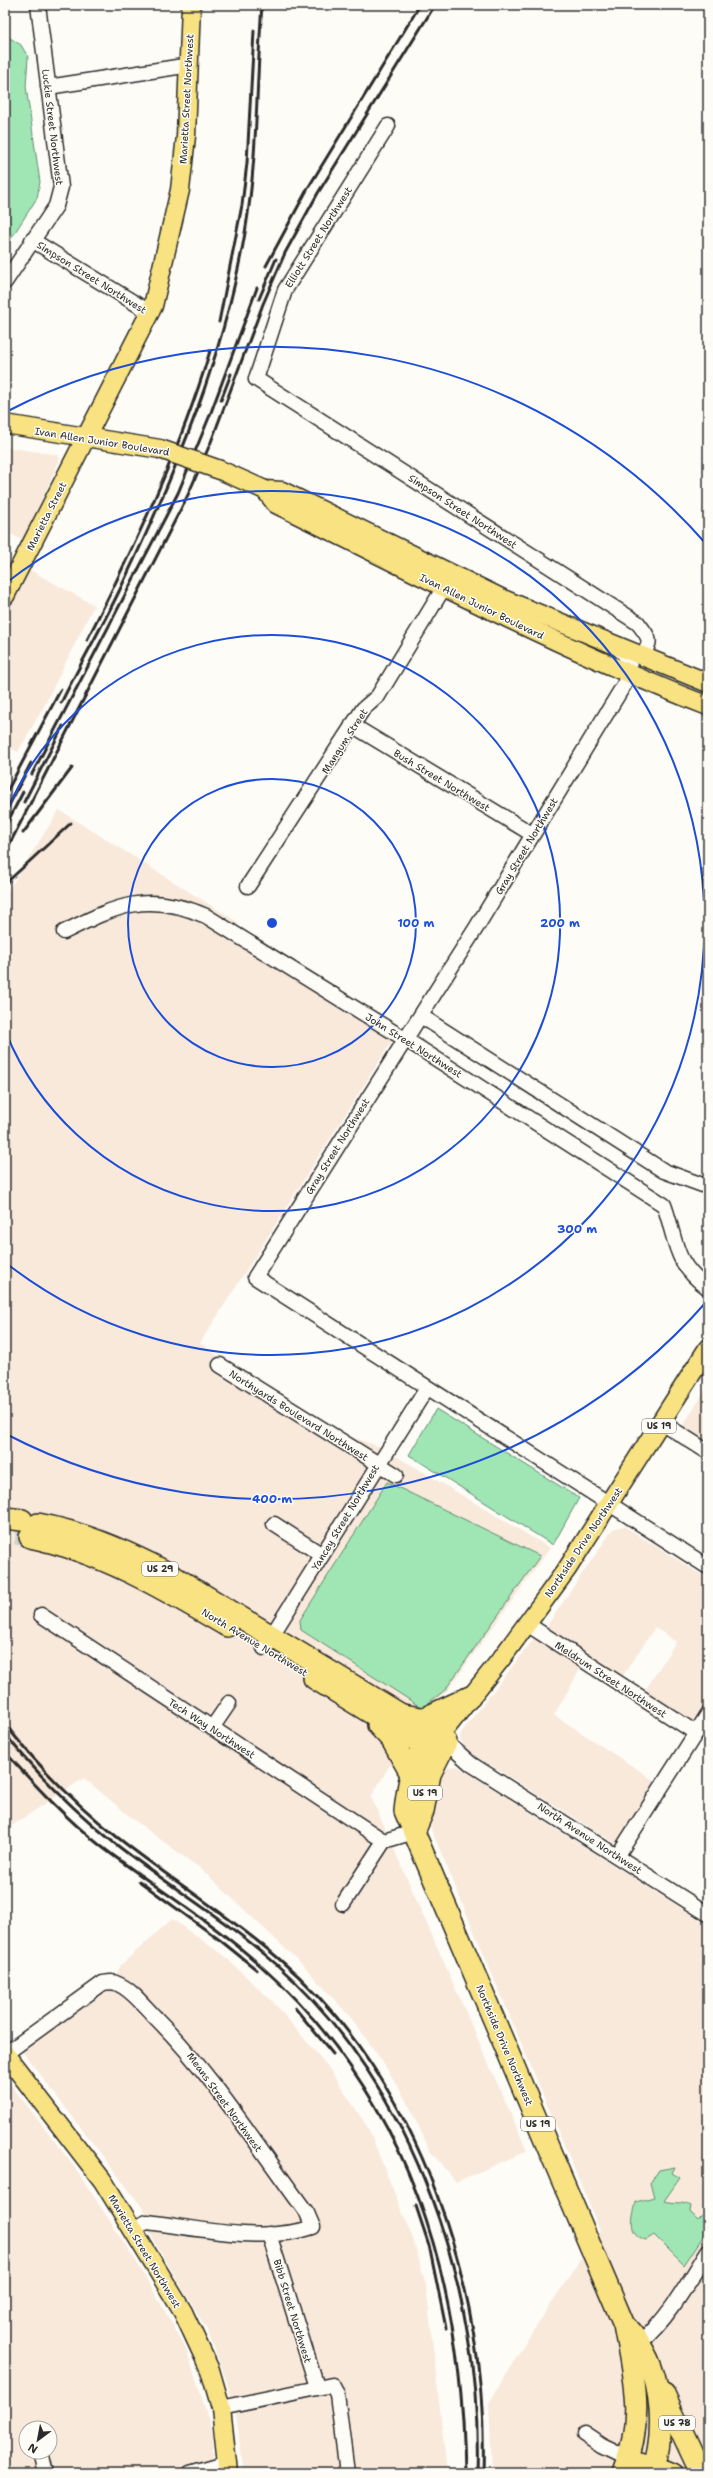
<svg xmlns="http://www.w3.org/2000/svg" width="713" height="2478" font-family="'Shantell Sans',sans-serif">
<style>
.built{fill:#f8e9db;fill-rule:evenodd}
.green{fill:#9fe6b4;stroke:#658870}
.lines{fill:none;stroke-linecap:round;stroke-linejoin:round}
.highway-tunnel{stroke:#d3d2ce;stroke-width:21;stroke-dasharray:21 10;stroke-linecap:butt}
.minor-casing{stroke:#2b2b2b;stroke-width:17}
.major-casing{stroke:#2b2b2b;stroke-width:21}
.highway-casing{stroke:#2b2b2b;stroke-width:24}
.minor{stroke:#fdfcf7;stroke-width:14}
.major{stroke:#f8e281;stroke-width:18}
.highway{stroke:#f8e281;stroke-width:21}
.rail{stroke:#2b2b2b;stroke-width:3}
.major-bridge-casing{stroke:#2b2b2b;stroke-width:21;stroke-linecap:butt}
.major-bridge{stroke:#f8e281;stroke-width:18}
.ring{fill:none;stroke:#1d4ed8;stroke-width:2}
.labels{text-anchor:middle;stroke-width:3;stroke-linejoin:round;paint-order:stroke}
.shield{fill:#fdfcf7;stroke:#6a6a68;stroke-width:1}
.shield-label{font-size:9px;font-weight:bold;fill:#2b2b2b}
.street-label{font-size:10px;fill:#2b2b2b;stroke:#fdfcf7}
.centre{fill:#1d4ed8;stroke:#fdfcf7;stroke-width:2}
.ring-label{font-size:12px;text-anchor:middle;font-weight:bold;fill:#1d4ed8;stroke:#fdfcf7;stroke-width:3;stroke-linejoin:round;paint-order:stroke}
</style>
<rect width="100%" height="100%" fill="#fdfcf7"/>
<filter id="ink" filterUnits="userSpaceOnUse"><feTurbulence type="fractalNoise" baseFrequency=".025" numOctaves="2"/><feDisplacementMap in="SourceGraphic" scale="8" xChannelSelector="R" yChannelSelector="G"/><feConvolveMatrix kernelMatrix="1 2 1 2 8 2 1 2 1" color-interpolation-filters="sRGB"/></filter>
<g filter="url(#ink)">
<g class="built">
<path d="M5,447L58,455L60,459L23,541L5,530Z"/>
<path d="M26,568L94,605L44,706L18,752L5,745V609Z"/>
<path d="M59,810L239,923L231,936L394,1038L200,1343L319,1426L381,1447L550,1548L447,1691L422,1711L371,1797L527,2151L456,2182L430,2151L409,2105L382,2061L352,2019L304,1966L197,1865L198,1867L134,1820L84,1778L5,1830V896Z"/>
<path d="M708,1386V1447L680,1430Z"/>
<path d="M624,1526L708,1579V1704L693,1728L642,1695L676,1642L655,1627L620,1680L544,1630L613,1529Z"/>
<path d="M536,1636L582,1666L554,1715L658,1783L618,1845L465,1749L460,1738L461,1733Z"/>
<path d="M457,1766L708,1925V2473H492L489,2403L518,2354L600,2230L431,1829L429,1802L443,1769Z"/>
<path d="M172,1919L224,1956L274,2003L328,2067L368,2128L413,2239L426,2285L447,2473H244L236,2414L226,2379L207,2330L150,2234L145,2211L22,2051L110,1986L121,1965Z"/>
<path d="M5,2077L76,2169L139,2266L186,2348L213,2434V2473H5ZM26,2428H50V2452H26Z"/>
</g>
<g class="green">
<path d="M5,35L21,45L28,57L26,87L40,182L37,198L5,248Z"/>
<path d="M436,1409L579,1498L553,1545L409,1455Z"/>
<path d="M387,1482L540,1556L445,1690L422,1708L301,1630L300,1620Z"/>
<path d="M675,2167L672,2173L680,2178L664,2201C674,2204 681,2201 691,2206L690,2212L698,2220L708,2210V2229L684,2265L654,2235L646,2240C626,2234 633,2217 636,2202L654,2197L650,2183L659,2170Z"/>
</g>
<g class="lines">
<path class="highway-tunnel" d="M16,1534L30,1537"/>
<g class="minor-casing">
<g id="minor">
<path d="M48,87L190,65"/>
<path d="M388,126L285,290L256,379L638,623C648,637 654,640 642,655"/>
<path d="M32,240L151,313"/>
<path d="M5,282L56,206L61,187L38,5"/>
<path d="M616,647C627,655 631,661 630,675L476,928L255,1277L708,1567"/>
<path d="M352,725L532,834"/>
<path d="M248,886L363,709L378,696L449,579"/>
<path d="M64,932C118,905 147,891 206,916L416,1046L664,1205C677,1241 673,1263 708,1288"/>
<path d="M421,1016L664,1171L708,1187"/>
<path d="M220,1365L396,1475"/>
<path d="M661,1422L708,1452"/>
<path d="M274,1524L322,1555"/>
<path d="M41,1615L384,1841"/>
<path d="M527,1624L696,1733"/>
<path d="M264,1648L427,1388"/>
<path d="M212,1728L229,1703"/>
<path d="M446,1742L471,1764L708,1914"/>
<path d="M618,1855L708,1714"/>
<path d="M343,1904L384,1841L414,1832"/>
<path d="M5,2054L103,1983C109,1982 113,1981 118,1984C132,1990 143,2005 154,2016C213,2075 257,2146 307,2213L313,2227C264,2244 198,2228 147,2222L131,2229"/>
<path d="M269,2234L317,2387"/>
<path d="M640,2343C669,2318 688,2283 708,2251"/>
<path d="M221,2408L332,2385L337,2394L347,2473"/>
<path d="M584,2434L602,2446L629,2459"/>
<path d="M41,2452L46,2473"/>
<path d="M190,2473L228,2462"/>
</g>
</g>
<g class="major-casing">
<g id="major">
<path d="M5,424L160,449"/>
<path d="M265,490L276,504C419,574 559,648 708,706"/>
<path d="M265,490L282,491L503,599L708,683"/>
<path d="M5,596L153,306L180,190L186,136L191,5"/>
<path d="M432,1733L447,1727L501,1659L567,1569L708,1348"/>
<path d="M5,2054L103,2181L183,2312L210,2370L221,2408L228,2473"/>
<path d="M629,2459L655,2465L674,2473"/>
</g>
</g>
<g class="highway-casing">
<g id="highway">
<path d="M5,1518L22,1520"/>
<path d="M38,1524C83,1532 126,1551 166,1572L446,1742L430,1774L423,1811L414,1832"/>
<path d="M30,1537C102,1552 164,1589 227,1626"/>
<path d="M314,1678L435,1752"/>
<path d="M403,1715L421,1718L427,1717L470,1697"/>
<path d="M378,1725L392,1740L410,1772"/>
<path d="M432,1733C412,1763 409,1775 405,1811L624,2325C634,2381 645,2417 623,2473"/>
<path d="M627,2328C662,2366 668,2425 652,2473"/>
<path d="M664,2394L701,2473"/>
</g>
</g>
<use href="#minor" class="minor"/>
<use href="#major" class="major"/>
<use href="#highway" class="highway"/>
<g class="rail">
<path d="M266,266L308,188L420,5"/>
<path d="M259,299L276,259"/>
<path d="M219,322L242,205L247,163L254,31"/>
<path d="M221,400L231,374"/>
<path d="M87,640C134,547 180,451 210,351"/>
<path d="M61,703C81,662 105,622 124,581C177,470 224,355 245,233C258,158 256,81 262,5"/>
<path d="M32,774L178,493L210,415L257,288"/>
<path d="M5,795L61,689"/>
<path d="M24,802L63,726"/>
<path d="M5,813L31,763"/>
<path d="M5,827L23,792"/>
<path d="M23,833L72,768"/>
<path d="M5,853L187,497L211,442L263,304L285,253L318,193L435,5"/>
<path d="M5,884L71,823"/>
<path d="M5,1724C38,1766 76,1804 117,1837C170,1879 227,1914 278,1958C420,2077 489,2292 483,2473"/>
<path d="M5,1734C37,1774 74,1810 113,1842C166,1884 225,1919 276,1964C415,2086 483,2292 477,2473"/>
<path d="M5,1752C35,1785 66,1819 102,1847C154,1887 211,1921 261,1966C410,2099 462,2278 465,2473"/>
<path d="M139,1881L221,1941L257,1970"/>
<path d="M295,2008L333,2054"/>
<path d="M416,2206L429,2245L446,2328"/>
</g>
<g class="major-bridge-casing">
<path id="major-bridge" d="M160,449L220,470L265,490"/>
</g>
<use href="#major-bridge" class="major-bridge"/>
</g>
</g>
<g class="ring">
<circle cx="272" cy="923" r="144"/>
<path d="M6 813A288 288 0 1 1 6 1033"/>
<path d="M6 583A432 432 0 1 1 6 1263"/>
<path d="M707 1301A576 576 0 0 1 6 1434M6 412A576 576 0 0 1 707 545"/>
</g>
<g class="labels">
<g class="shield">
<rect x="642" y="1419" width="34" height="14" rx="3"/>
<rect x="142" y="1562" width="36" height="14" rx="3"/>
<rect x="408" y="1786" width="34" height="14" rx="3"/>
<rect x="521" y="2117" width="34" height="14" rx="3"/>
<rect x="659" y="2416" width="36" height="14" rx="3"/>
</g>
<g class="shield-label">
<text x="659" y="1429">US 19</text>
<text x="160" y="1572">US 29</text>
<text x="425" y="1796">US 19</text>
<text x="538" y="2127">US 19</text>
<text x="677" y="2426">US 78</text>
</g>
<g class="street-label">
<text transform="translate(186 99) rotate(-87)" y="4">Marietta Street Northwest</text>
<text transform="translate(53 127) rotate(83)" y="4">Luckie Street Northwest</text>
<text transform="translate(318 237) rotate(-58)" y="4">Elliott Street Northwest</text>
<text transform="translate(92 277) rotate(32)" y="4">Simpson Street Northwest</text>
<text transform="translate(102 441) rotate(9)" y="4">Ivan Allen Junior Boulevard</text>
<text transform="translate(463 511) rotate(33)" y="4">Simpson Street Northwest</text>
<text transform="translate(46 516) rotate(-63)" y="4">Marietta Street</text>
<text transform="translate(482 606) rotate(26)" y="4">Ivan Allen Junior Boulevard</text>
<text transform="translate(344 741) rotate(-57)" y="4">Mangum Street</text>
<text transform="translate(442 780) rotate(31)" y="4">Bush Street Northwest</text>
<text transform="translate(526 846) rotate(-59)" y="4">Gray Street Northwest</text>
<text transform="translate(414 1045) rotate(32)" y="4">John Street Northwest</text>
<text transform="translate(337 1146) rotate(-58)" y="4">Gray Street Northwest</text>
<text transform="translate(299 1415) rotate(32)" y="4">Northyards Boulevard Northwest</text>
<text transform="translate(345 1517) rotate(-59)" y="4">Yancey Street Northwest</text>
<text transform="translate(583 1542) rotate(-56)" y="4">Northside Drive Northwest</text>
<text transform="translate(255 1642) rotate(31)" y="4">North Avenue Northwest</text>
<text transform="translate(611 1679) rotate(33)" y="4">Meldrum Street Northwest</text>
<text transform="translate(212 1728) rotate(33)" y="4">Tech Way Northwest</text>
<text transform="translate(590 1838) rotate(33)" y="4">North Avenue Northwest</text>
<text transform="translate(505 2045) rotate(67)" y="4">Northside Drive Northwest</text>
<text transform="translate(225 2102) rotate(54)" y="4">Means Street Northwest</text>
<text transform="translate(145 2251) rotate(59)" y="4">Marietta Street Northwest</text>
<text transform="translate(293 2311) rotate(73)" y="4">Bibb Street Northwest</text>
</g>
</g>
<circle cx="272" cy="923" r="6" class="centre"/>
<g class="ring-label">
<text x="416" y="927">100 m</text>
<text x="560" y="927">200 m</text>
<text x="577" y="1233">300 m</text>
<text x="272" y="1503">400 m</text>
</g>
<rect width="713" height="2478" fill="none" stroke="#fdfcf7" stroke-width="20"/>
<rect x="10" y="10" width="693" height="2458" fill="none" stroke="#2b2b2b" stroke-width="1.5" filter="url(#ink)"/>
<g transform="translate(38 2440) rotate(212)"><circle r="19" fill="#fdfcf7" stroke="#a9a8a5"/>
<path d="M0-3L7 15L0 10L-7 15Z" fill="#2b2b2b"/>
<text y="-6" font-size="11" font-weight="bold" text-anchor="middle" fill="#2b2b2b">N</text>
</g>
</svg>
